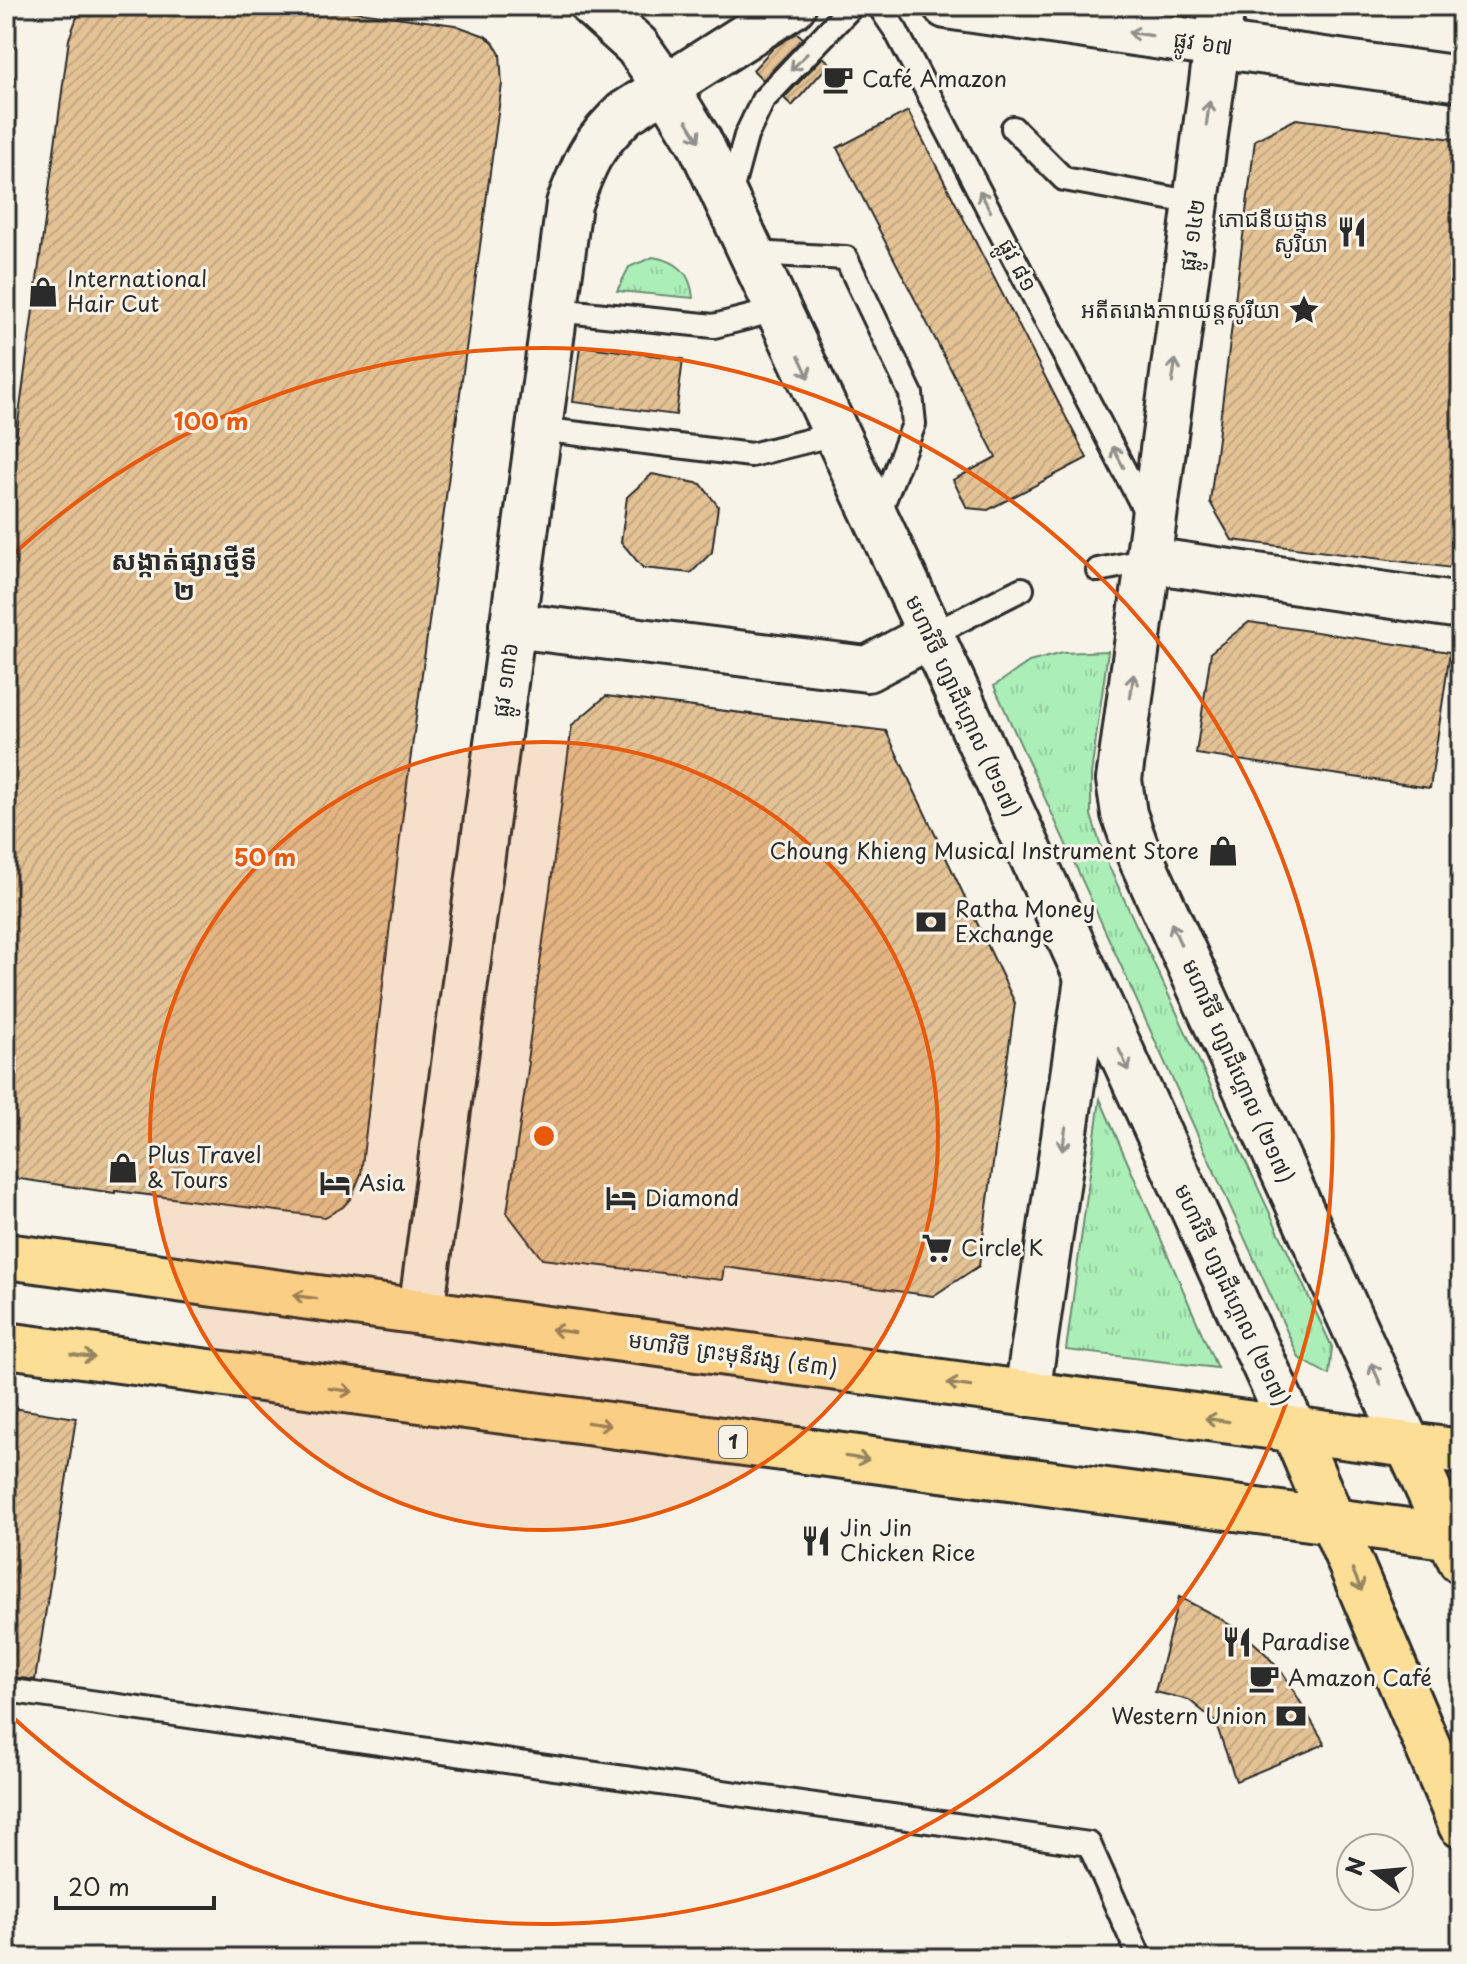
<svg xmlns="http://www.w3.org/2000/svg" width="1467" height="1964" font-family="'Playpen Sans','Noto Sans Khmer',sans-serif">
<style>
.grass{fill:url(#grass-tufts);stroke:#6b8c72;stroke-width:2}
.building{fill:url(#building-hatch);stroke:#2b2b2b;stroke-width:2}
.lines{fill:none;stroke-linecap:round;stroke-linejoin:round}
.lane-casing{stroke:#2b2b2b;stroke-width:28}
.street-casing{stroke:#2b2b2b;stroke-width:50}
.secondary-casing{stroke:#2b2b2b;stroke-width:50}
.primary-casing{stroke:#2b2b2b;stroke-width:50}
.highway-casing{stroke:#2b2b2b;stroke-width:50}
.lane{stroke:#f7f3e8;stroke-width:22}
.street{stroke:#f7f3e8;stroke-width:44}
.secondary{stroke:#f7f3e8;stroke-width:44}
.primary{stroke:#fdde96;stroke-width:44}
.highway{stroke:#fdde96;stroke-width:44}
.oneway{stroke:#918f8a}
.oneway2{stroke:#948460}
.ring{fill:none;stroke:#e8590c;stroke-width:4}
.labels{text-anchor:middle;stroke-width:6;stroke-linejoin:round;paint-order:stroke}
.shield{fill:#f7f3e8;stroke:#686764;stroke-width:2}
.shield-label{font-size:20px;font-weight:bold;fill:#2b2b2b}
.street-label{font-size:22px;fill:#2b2b2b;stroke:#f7f3e8}
.poi-label{font-size:22px;fill:#2b2b2b;stroke:#f7f3e8;text-anchor:start}
.quarter-label{font-size:26px;font-weight:bold;fill:#2b2b2b;stroke:#f7f3e8}
.centre{fill:#e8590c;stroke:#f7f3e8;stroke-width:4}
.ring-label{font-size:24px;text-anchor:middle;font-weight:bold;fill:#e8590c;stroke:#f7f3e8;stroke-width:6;stroke-linejoin:round;paint-order:stroke}
</style>
<defs>
<pattern id="grass-tufts" width="24" height="20" patternUnits="userSpaceOnUse" patternTransform="scale(2)"><rect width="24" height="20" fill="#abeeb8"/><path d="M3 7l-1-3M5 7V3M7 7l1-3M15 17l-1-3M17 17v-4M19 17l1-3" fill="none" stroke="#93cc9e"/></pattern>
<pattern id="building-hatch" width="6" height="6" patternUnits="userSpaceOnUse" patternTransform="scale(2)"><rect width="6" height="6" fill="#e3c295"/><path d="M-1 1l2-2M0 6l6-6M5 7l2-2" fill="none" stroke="#c3a781"/></pattern>
</defs>
<rect width="100%" height="100%" fill="#f7f3e8"/>
<filter id="ink" filterUnits="userSpaceOnUse"><feTurbulence type="fractalNoise" baseFrequency=".0125" numOctaves="2"/><feDisplacementMap in="SourceGraphic" scale="16" xChannelSelector="R" yChannelSelector="G"/><feConvolveMatrix kernelMatrix="1 2 1 2 8 2 1 2 1" color-interpolation-filters="sRGB"/></filter>
<g filter="url(#ink)">
<g class="grass">
<path d="M653,257C678,261 691,273 693,298L617,291L629,267Z"/>
<path d="M1108,651L1091,774V815L1104,856L1332,1347L1329,1375L1299,1358L994,686L1029,662L1062,653Z"/>
<path d="M1100,1099L1217,1368L1066,1350Z"/>
</g>
<g class="building">
<path d="M81,6H315L455,25L485,36L493,42L500,54L502,84L402,821L361,1174L351,1198L343,1207L325,1217L115,1191V1193L6,1177V475L11,476L69,39Z"/>
<path d="M797,33L803,38L763,80L753,70L773,48Z"/>
<path d="M823,57L830,63L792,106L784,98Z"/>
<path d="M908,111L1087,458L988,510L967,508L953,480L996,457L837,148Z"/>
<path d="M1296,119L1461,140V493L1452,568L1232,540L1210,502L1255,140Z"/>
<path d="M580,346L683,359L676,415L573,402Z"/>
<path d="M652,474L701,484L718,506L712,552L691,573L643,568L621,542L627,497Z"/>
<path d="M1249,622L1450,652L1430,788L1196,754L1211,652Z"/>
<path d="M606,696L886,731L1015,1003L979,1266L933,1296L724,1267L722,1280L542,1259L507,1213L529,1062L527,1061L572,725Z"/>
<path d="M6,1407L76,1418L35,1680L6,1676Z"/>
<path d="M1179,1597L1216,1616L1244,1634L1263,1651L1285,1676L1325,1744L1236,1781L1215,1721L1189,1700L1155,1692Z"/>
</g>
<g class="lines">
<g class="lane-casing">
<g id="lane">
<path d="M879,6L896,31L1149,518"/>
<path d="M1013,128L1064,179L1196,203"/>
<path d="M730,195L746,136L763,100L852,6"/>
<path d="M751,253L846,258L911,394L914,424L878,516"/>
<path d="M555,310L714,326L777,310"/>
<path d="M539,429L751,455L835,434"/>
<path d="M1098,570L1149,560"/>
<path d="M931,635L1022,589"/>
<path d="M6,1690L1089,1844L1140,1958"/>
</g>
</g>
<g class="street-casing">
<g id="street">
<path d="M946,6L1217,45L1222,6"/>
<path d="M1149,560L1461,606"/>
<path d="M512,625L867,669L931,635"/>
<path d="M421,1312L569,204C585,161 591,146 625,113L793,6"/>
<path d="M1027,1394L1087,979"/>
</g>
</g>
<g class="secondary-casing">
<g id="secondary">
<path d="M593,6L637,46L666,87L699,141L931,635L1294,1430"/>
<path d="M1408,1445L1135,845L1124,814L1119,780L1217,45L1461,79"/>
</g>
</g>
<g class="primary-casing">
<g id="primary">
<path d="M1294,1430L1461,1825"/>
<path d="M1408,1445L1461,1561"/>
</g>
</g>
<g class="highway-casing">
<g id="highway">
<path d="M6,1256L1461,1452"/>
<path d="M6,1345L1461,1538"/>
</g>
</g>
<use href="#lane" class="lane"/>
<use href="#street" class="street"/>
<use href="#secondary" class="secondary"/>
<use href="#primary" class="primary"/>
<use href="#highway" class="highway"/>
</g>
<defs><path id="oneway-shaft" d="M-6 0H5M1.5-3L5.5 0L1.5 3" fill="none" stroke-width="1.6" stroke-linecap="round" stroke-linejoin="round" transform="scale(2)"/></defs>
<g class="oneway">
<use href="#oneway-shaft" transform="translate(1140 34) rotate(-172)"/>
<use href="#oneway-shaft" transform="translate(799 62) rotate(134)"/>
<use href="#oneway-shaft" transform="translate(1208 113) rotate(-82)"/>
<use href="#oneway-shaft" transform="translate(693 131) rotate(59)"/>
<use href="#oneway-shaft" transform="translate(985 201) rotate(-118)"/>
<use href="#oneway-shaft" transform="translate(804 367) rotate(65)"/>
<use href="#oneway-shaft" transform="translate(1174 371) rotate(-82)"/>
<use href="#oneway-shaft" transform="translate(1118 457) rotate(-118)"/>
<use href="#oneway-shaft" transform="translate(1132 686) rotate(-82)"/>
<use href="#oneway-shaft" transform="translate(1176 934) rotate(-114)"/>
<use href="#oneway-shaft" transform="translate(1124 1060) rotate(65)"/>
<use href="#oneway-shaft" transform="translate(1064 1139) rotate(98)"/>
<use href="#oneway-shaft" transform="translate(1376 1374) rotate(-114)"/>
</g>
<g class="oneway2">
<use href="#oneway-shaft" transform="translate(305 1297) rotate(-172)"/>
<use href="#oneway-shaft" transform="translate(563 1331) rotate(-172)"/>
<use href="#oneway-shaft" transform="translate(83 1356) rotate(8)"/>
<use href="#oneway-shaft" transform="translate(959 1385) rotate(-172)"/>
<use href="#oneway-shaft" transform="translate(341 1390) rotate(8)"/>
<use href="#oneway-shaft" transform="translate(1217 1420) rotate(-172)"/>
<use href="#oneway-shaft" transform="translate(599 1424) rotate(8)"/>
<use href="#oneway-shaft" transform="translate(857 1458) rotate(8)"/>
<use href="#oneway-shaft" transform="translate(1357 1580) rotate(67)"/>
</g>
</g>
<circle cx="544" cy="1136" r="394" fill="#e8590c" fill-opacity=".12"/>
<g class="ring">
<circle cx="544" cy="1136" r="394"/>
<path d="M7 560A788 788 0 1 1 7 1712"/>
</g>
<defs>
<g id="cafe-bare" transform="scale(2.4)"><path d="M-5.5-4.5H6V0H3Q3 3.5 0 3.5H-2.5Q-5.5 3.5-5.5 0ZM3-3.2v2h1.7v-2ZM-6 4.5H4V6H-6Z" fill="#2b2b2b" stroke="#f7f3e8" stroke-width="2.5" paint-order="stroke"/></g>
<g id="restaurant-bare" transform="scale(2.4)"><path d="M-5-6h1v4h1v-4h1v4h1v-4h1v5L-1.5 .5V6h-2V.5L-5-1ZM5-6V6H3V1.5H1.5Q1.5-4 5-6Z" fill="#2b2b2b" stroke="#f7f3e8" stroke-width="2.5" paint-order="stroke"/></g>
<g id="shop-bare" transform="scale(2.4)"><path d="M-5-2.5h2.3a2.7 3.5 0 0 1 5.4 0H5L5.5 6h-11ZM-1.5-2.5h3a1.5 2.3 0 0 0-3 0Z" fill="#2b2b2b" stroke="#f7f3e8" stroke-width="2.5" paint-order="stroke"/></g>
<g id="sight-bare" transform="scale(2.4)"><path d="M0-6L1.8-2.2L6-1.7L2.9 1.2L3.7 5.4L0 3.3L-3.7 5.4L-2.9 1.2L-6-1.7L-1.8-2.2Z" fill="#2b2b2b" stroke="#f7f3e8" stroke-width="2.5" paint-order="stroke"/></g>
<g id="bank-bare" transform="scale(2.4)"><path d="M-6-4H6V4H-6ZM0-2.3a2.3 2.3 0 1 0 0 4.6a2.3 2.3 0 1 0 0-4.6Z" fill="#2b2b2b" stroke="#f7f3e8" stroke-width="2.5" paint-order="stroke"/></g>
<g id="hotel-bare" transform="scale(2.4)"><path d="M-6-4.5h1.5V1H6V5H4.5V3h-9V5H-6ZM-4 0a1.8 1.8 0 1 1 3.6 0ZM.5 0V-2.5h3Q6-2.5 6 0Z" fill="#2b2b2b" stroke="#f7f3e8" stroke-width="2.5" paint-order="stroke"/></g>
<g id="supermarket-bare" transform="scale(2.4)"><path d="M-6-5.5h2.5l.6 2H6L4.5 2H-2.5L-4.4-4H-6ZM-1.5 3.2a1.3 1.3 0 1 0 .1 0ZM3 3.2a1.3 1.3 0 1 0 .1 0Z" fill="#2b2b2b" stroke="#f7f3e8" stroke-width="2.5" paint-order="stroke"/></g>
</defs>
<g fill-rule="evenodd">
<use href="#cafe-bare" x="838" y="79"/>
<use href="#restaurant-bare" x="1352" y="232"/>
<use href="#shop-bare" x="43" y="292"/>
<use href="#sight-bare" x="1304" y="310"/>
<use href="#shop-bare" x="1223" y="851"/>
<use href="#bank-bare" x="931" y="922"/>
<use href="#shop-bare" x="123" y="1168"/>
<use href="#hotel-bare" x="335" y="1183"/>
<use href="#hotel-bare" x="621" y="1198"/>
<use href="#supermarket-bare" x="937" y="1248"/>
<use href="#restaurant-bare" x="816" y="1541"/>
<use href="#restaurant-bare" x="1237" y="1642"/>
<use href="#cafe-bare" x="1264" y="1678"/>
<use href="#bank-bare" x="1291" y="1716"/>
</g>
<g class="labels">
<rect class="shield" x="719" y="1426" width="28" height="32" rx="6"/>
<g class="shield-label">
<text x="733" y="1449">1</text>
</g>
<g class="street-label">
<text transform="translate(1203 43) rotate(8)" y="8">ផ្លូវ ៦៧</text>
<text transform="translate(1192 235) rotate(-82)" y="8">ផ្លូវ ១៤២</text>
<text transform="translate(1018 265) rotate(62)" y="8">ផ្លូវ ៨១</text>
<text transform="translate(505 680) rotate(-82)" y="8">ផ្លូវ ១៣៦</text>
<text transform="translate(963 706) rotate(65)" y="8">មហាវិថី ហ្សាដឺហ្គោល (២១៧)</text>
<text transform="translate(1238 1071) rotate(66)" y="8">មហាវិថី ហ្សាដឹហ្គោល (២១៧)</text>
<text transform="translate(1232 1295) rotate(65)" y="8">មហាវិថី ហ្សាដឺហ្គោល (២១៧)</text>
<text transform="translate(733 1354) rotate(8)" y="8">មហាវិថី ព្រះមុនីវង្ស (៩៣)</text>
</g>
<g class="poi-label">
<text x="862" y="87">Café Amazon</text>
<text x="1328" y="227" text-anchor="end">ភោជនីយដ្ឋាន<tspan x="1328" dy="25">សូរិយា</tspan></text>
<text x="67" y="287">International<tspan x="67" dy="25">Hair Cut</tspan></text>
<text x="1280" y="318" text-anchor="end">អតីតរោងភាពយន្តសូរីយា</text>
<text x="1199" y="859" text-anchor="end">Choung Khieng Musical Instrument Store</text>
<text x="955" y="917">Ratha Money<tspan x="955" dy="25">Exchange</tspan></text>
<text x="147" y="1163">Plus Travel<tspan x="147" dy="25">&amp; Tours</tspan></text>
<text x="359" y="1191">Asia</text>
<text x="645" y="1206">Diamond</text>
<text x="961" y="1256">Circle K</text>
<text x="840" y="1536">Jin Jin<tspan x="840" dy="25">Chicken Rice</tspan></text>
<text x="1261" y="1650">Paradise</text>
<text x="1288" y="1686">Amazon Café</text>
<text x="1267" y="1724" text-anchor="end">Western Union</text>
</g>
<g class="quarter-label">
<text x="184" y="570">សង្កាត់ផ្សារថ្មីទី<tspan x="184" dy="30">២</tspan></text>
</g>
</g>
<circle cx="544" cy="1136" r="12" class="centre"/>
<g class="ring-label">
<text x="211" y="430">100 m</text>
<text x="265" y="866">50 m</text>
</g>
<rect width="1467" height="1964" fill="none" stroke="#f7f3e8" stroke-width="32"/>
<rect x="16" y="16" width="1435" height="1932" fill="none" stroke="#2b2b2b" stroke-width="3" filter="url(#ink)"/>
<g transform="translate(1375 1872) rotate(286)"><circle r="38" fill="#f7f3e8" stroke="#a5a39c" stroke-width="2"/>
<path d="M0-6L14 30L0 20L-14 30Z" fill="#2b2b2b"/>
<text y="-12" font-size="22" font-weight="bold" text-anchor="middle" fill="#2b2b2b">N</text>
</g>
<path d="M56 1896v12h158v-12" fill="none" stroke="#2b2b2b" stroke-width="4"/>
<text x="68" y="1896" font-size="24" fill="#2b2b2b" stroke="#f7f3e8" stroke-width="6" paint-order="stroke">20 m</text>
</svg>
